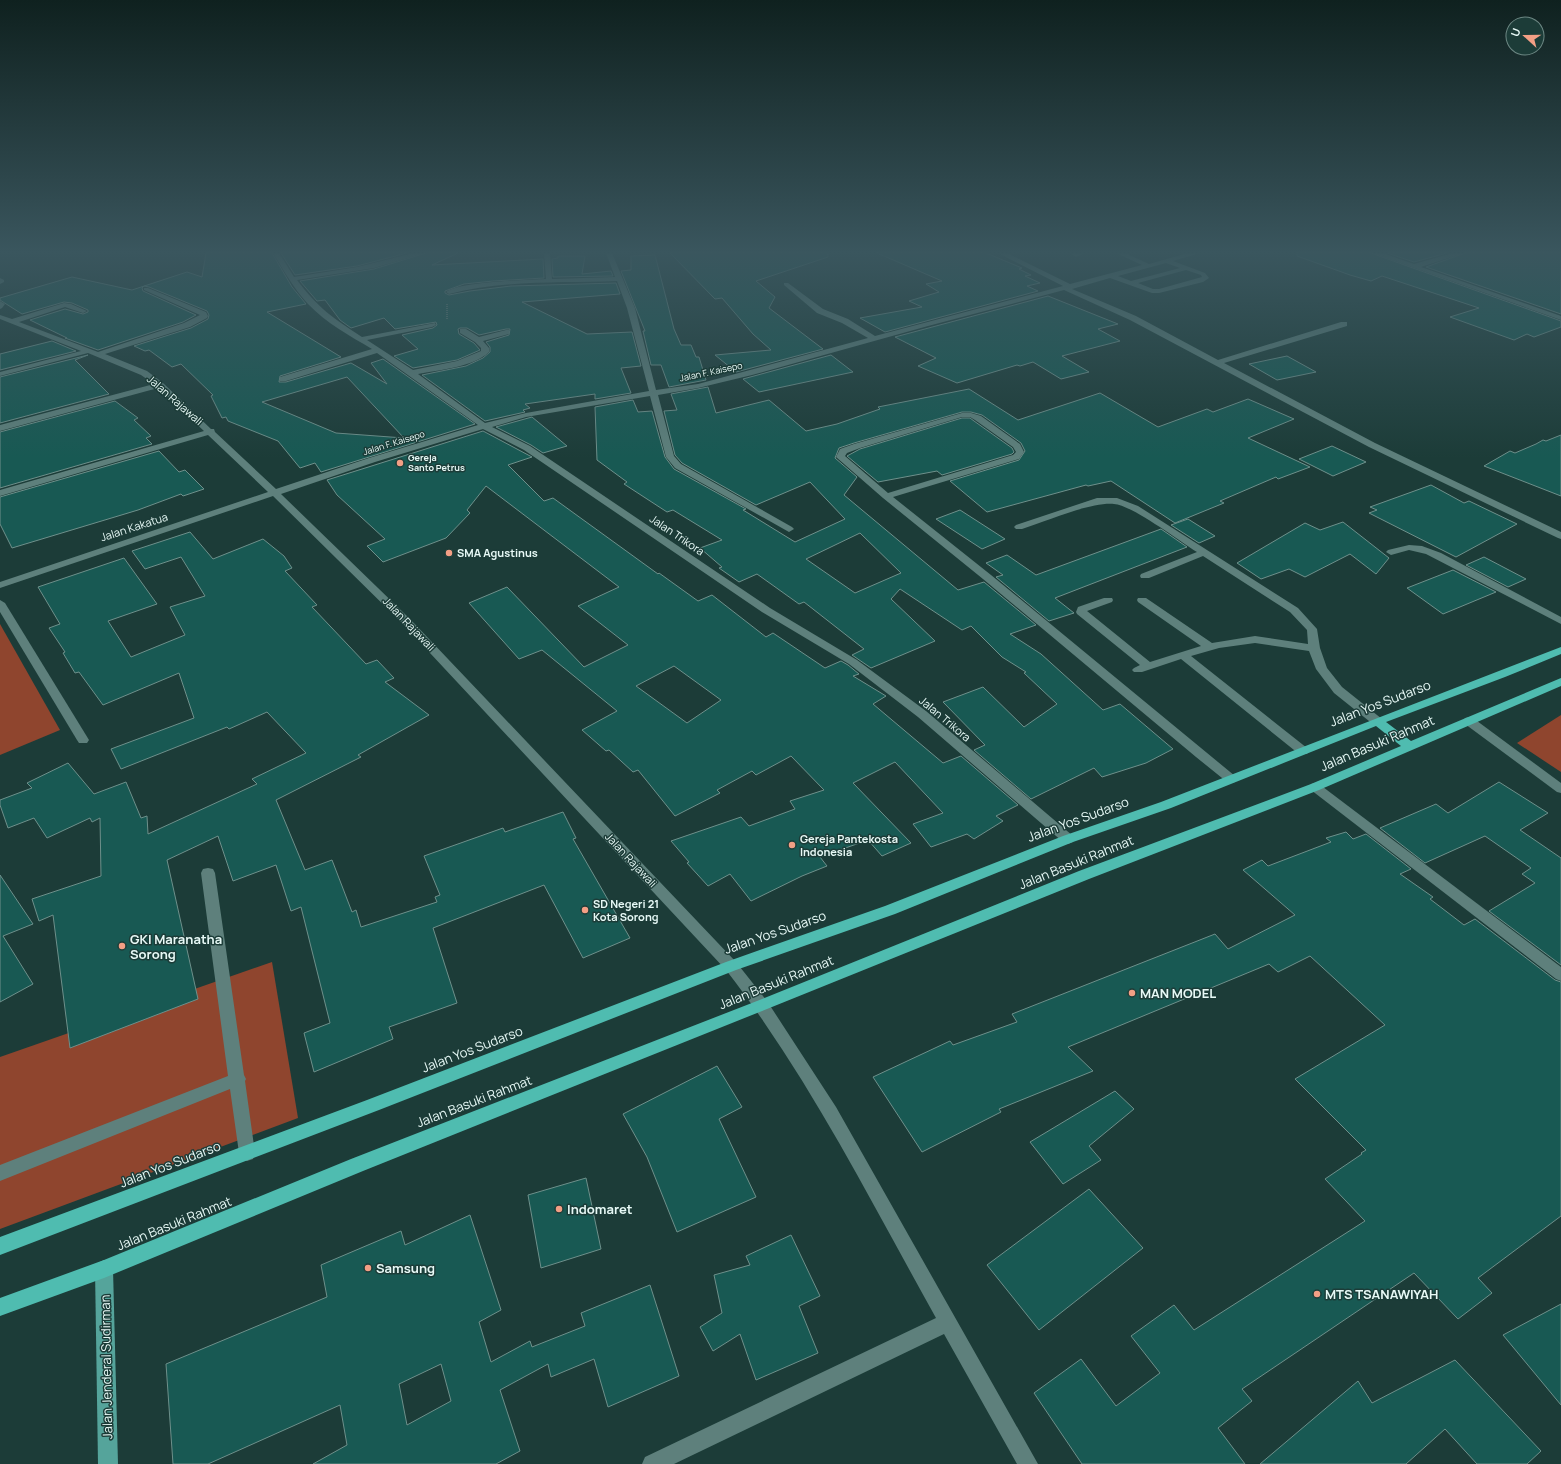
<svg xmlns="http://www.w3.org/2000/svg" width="1561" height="1464" font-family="Manrope,sans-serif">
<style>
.green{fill:#8f452e}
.building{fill:#185953;stroke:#6e908b;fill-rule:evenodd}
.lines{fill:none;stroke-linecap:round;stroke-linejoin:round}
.path{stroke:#708a86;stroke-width:1.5;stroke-dasharray:1 1;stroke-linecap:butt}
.minor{fill:#5e807c;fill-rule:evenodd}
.major{fill:#55a49b;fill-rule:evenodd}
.highway{fill:#4fbcb0;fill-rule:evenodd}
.poi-dot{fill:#f39f85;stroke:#1c3c38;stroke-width:1.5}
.labels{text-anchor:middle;stroke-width:3;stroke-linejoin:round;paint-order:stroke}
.far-street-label{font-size:9px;fill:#e7f9f6;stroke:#1c3c38}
.far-poi-label{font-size:9px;font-weight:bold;fill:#e7f9f6;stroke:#1c3c38;text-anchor:start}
.street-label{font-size:11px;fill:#e7f9f6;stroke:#1c3c38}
.poi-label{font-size:11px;font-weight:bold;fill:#e7f9f6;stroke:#1c3c38;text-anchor:start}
.near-street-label{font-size:13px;fill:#e7f9f6;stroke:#1c3c38}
.near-poi-label{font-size:13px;font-weight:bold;fill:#e7f9f6;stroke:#1c3c38;text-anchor:start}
</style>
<rect width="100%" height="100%" fill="#1c3c38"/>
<g class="green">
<path d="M0,624L60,730L0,755Z"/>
<path d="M1561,715V772L1517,743Z"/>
<path d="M272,962L298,1118L0,1229V1057Z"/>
</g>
<g class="building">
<path d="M206,253H272L292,287L306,304L267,312L341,357L280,376L279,382H286L351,363L387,384L371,363L383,359L475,424L321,472L315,463L300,468L278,441L228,421L226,417L222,418L211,396L213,395L181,364L172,367L149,350L145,351L134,346L191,328L208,319L209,315L207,311L149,287L144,286L142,288L143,291L196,315L183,322L98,350L65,338H67L30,320L65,309L83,314L88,312V310L72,303L64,302L22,314L0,300V298L72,277L132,290L187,272L202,277ZM347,377L404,438L336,433L262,402Z"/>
<path d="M281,253H407L357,266L295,275Z"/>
<path d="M426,253H458L432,265L543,259L544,278L493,281L464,284L445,291V293L449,295L470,291L511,286L616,283L620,294L522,302L587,334L632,332L641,366L621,368L631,393L595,399V394L525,404L530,408L523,410L525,412L485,421L422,375L466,366L483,358L490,352V347L486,342L509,335L510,329H506L479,335L467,328H460L458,329L459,334L474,343L480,350L457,360L413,368L394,356L418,349L402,335L433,328L437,325L436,322L395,329L384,318L351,328L340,320L325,300L317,301L300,281L374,269Z"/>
<path d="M670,253H828V257L756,281L775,297L769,308L823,349L736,372L715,355L771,350L753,334L722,298L715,299Z"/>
<path d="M877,253H986L1022,268L1019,269L1031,275L1025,276L1040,283L1027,286L1038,291L885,332L860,318L922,307L909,301L939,292L926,284L942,281Z"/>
<path d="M1297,253H1371L1561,321V327L1534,337L1527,334L1514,340L1450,317L1479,308L1382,276L1371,281L1350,275L1297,256Z"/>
<path d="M1387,253H1447L1414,262Z"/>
<path d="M1465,253H1561V314L1426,267Z"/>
<path d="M655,255L674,329L681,345H691L696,357H699L706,380L669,387L661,365H651L643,331H645L621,271L631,270V256Z"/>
<path d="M558,256H585L582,274L611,271L613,276L553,277L552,259L558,258Z"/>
<path d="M1048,296L1118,324L1098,329L1120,341L1062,356L1089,372L1061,379L1033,362L1020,366L1017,365L957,383L918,366L936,358L895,337Z"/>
<path d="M52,341L76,351L0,370V354Z"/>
<path d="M88,355L75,360L109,394L0,423V377Z"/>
<path d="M831,355L853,372L759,392L743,379Z"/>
<path d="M1287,356L1316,372L1277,380L1249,364Z"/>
<path d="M708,387L716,413L769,400L806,431L837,424L880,409L878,407L969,389L1018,420L1100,393L1158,427L1207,409L1213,412L1248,399L1294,419L1248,438L1310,467L1278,479L1276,477L1220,501L1224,503L1175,523L1111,481L1088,486L1086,485L987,512L950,481L1019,460L1025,451L1021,443L982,415L971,412H962L854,443L839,448L835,458L857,477L844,495L958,590L984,582L1036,625L1010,634L1041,654L1103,710L1120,704L1173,749L1146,763L1102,777L1094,768L1031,799L974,750L985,745L943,702L983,687L1024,727L1057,704L1024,673L1026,672L1002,657L971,626L962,630L900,589L891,599L935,641L871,668L852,655L864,649L804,602L799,604L757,574L739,582L719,568L722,567L700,548L722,540L673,510L667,512L624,484L627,482L597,460L595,407L633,400L638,412L652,411L665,457L674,469L746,509L743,510L795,542L845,519L810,482L756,505L682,463L675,455L664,411L677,410L671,394ZM860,533L901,573L855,593L806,559Z"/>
<path d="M115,401L138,418L134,420L151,436L146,438L152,444L0,488V432Z"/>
<path d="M532,417L567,446L543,453L531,445L496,427Z"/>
<path d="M962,418H970L974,421L1012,448L1014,452L1012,454L942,475L937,471L878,482L847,456L860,449Z"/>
<path d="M483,431L532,457L508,465L544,501L553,498L658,574L659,573L698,601L712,595L766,637L773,633L825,668L841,661L848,665L859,674L853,676L886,696L873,704L943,763L961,756L1018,805L996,816L1003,821L974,839L967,834L931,847L913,824L943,813L895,762L853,783L911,843L882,856L868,840L820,857L827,866L802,876L751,901L730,874L708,886L687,863L689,862L671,841L741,817L749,826L795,809L790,801L824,790L791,756L756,775L752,771L717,790L720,793L675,816L638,770L633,772L609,750L606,751L582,730L617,711L542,650L519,659L469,603L507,587L584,667L628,645L578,606L619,587L486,486L467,510L470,513L446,538L383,562L367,546L385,539L337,495L327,480ZM674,666L721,700L687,723L636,686Z"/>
<path d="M1561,435V496L1484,466L1510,451L1515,453L1536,444L1543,440L1546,441Z"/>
<path d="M1332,446L1366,462L1333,476L1299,459Z"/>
<path d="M159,451L179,472L185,470L204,489L183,496L181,494L138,510L12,548L0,524V497Z"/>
<path d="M1431,485L1464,503L1469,501L1517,524L1456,557L1369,513L1377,510L1370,507Z"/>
<path d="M960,510L1005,539L982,549L936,519Z"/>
<path d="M1188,519L1215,536L1199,543L1171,525Z"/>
<path d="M1343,522L1389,558L1376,574L1350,554L1305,577L1289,569L1261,579L1237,563L1305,523L1320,530Z"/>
<path d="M1161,529L1187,547L1055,598L1074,613L1049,621L996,577L1003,575L986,563L1007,555L1036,575Z"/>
<path d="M190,532L213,559L263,539L284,556L292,568L285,571L317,605L312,607L366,664L377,660L394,678L385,682L429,715L358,755L361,757L276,800L305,870L332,860L352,912L356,910L361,927L437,902L435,897L440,895L424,856L503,828L505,832L563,812L576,838L573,839L630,938L583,958L544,885L433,928L457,1003L389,1027L393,1039L314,1072L304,1033L330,1023L301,907L291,911L276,865L233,881L218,836L167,860L198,999L70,1048L53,915L39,921L32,899L101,876L100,818L92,822L90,818L47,838L34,818L8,828L0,805V800L32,788L27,783L68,763L94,794L126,782L141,818L147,816L148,834L257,784L252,779L306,753L267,712L229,729L227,727L121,769L111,749L194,718L179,673L103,705L79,672L75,673L63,653L65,652L49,628L60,624L38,587L124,558L157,604L108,621L131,657L185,635L170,607L205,596L181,557L145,569L132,551Z"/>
<path d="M1484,557L1526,579L1508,587L1466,565Z"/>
<path d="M1453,570L1496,592L1443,614L1407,588Z"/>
<path d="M1499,782L1548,813L1520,830L1561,858V965L1489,911L1535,883L1522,874L1531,868L1485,836L1425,863L1380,828L1436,804L1448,813Z"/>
<path d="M1346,832L1353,839L1366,834L1411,869L1400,874L1433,897L1430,899L1464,925L1475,919L1555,980L1561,982V1216L1478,1278L1492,1293L1458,1319L1414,1273L1242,1389L1252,1401L1218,1428L1245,1464H1082L1034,1393L1081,1359L1116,1406L1160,1373L1131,1336L1174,1305L1194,1330L1365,1221L1325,1179L1362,1154L1361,1153L1366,1150L1295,1079L1385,1025L1310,956L1278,972L1269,964L1068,1047L1093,1071L999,1109L1001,1112L922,1152L873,1077L950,1041L953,1045L1017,1022L1012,1014L1215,934L1228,949L1295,915L1243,870L1262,860L1268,866L1331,842L1326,838Z"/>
<path d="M0,875L33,924L3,936L33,984L0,1002Z"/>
<path d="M717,1066L742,1107L719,1119L756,1197L677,1232L647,1157L623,1114Z"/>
<path d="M1115,1091L1134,1109L1089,1146L1101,1160L1063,1184L1030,1142Z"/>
<path d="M586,1178L601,1249L541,1268L528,1195Z"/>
<path d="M1089,1189L1143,1248L1039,1330L987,1265Z"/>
<path d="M470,1215L501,1310L479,1322L491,1362L530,1341L532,1347L585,1326L581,1313L650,1285L679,1376L608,1407L594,1359L551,1377L548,1364L500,1390L520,1451L496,1464H313L347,1445L340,1405L208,1464H173L166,1364L327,1297L321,1265L401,1231L405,1245ZM441,1364L451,1401L407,1425L399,1384Z"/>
<path d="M791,1235L820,1296L799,1306L818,1353L756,1380L740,1334L713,1351L700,1327L722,1313L714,1275L750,1265L746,1256Z"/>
<path d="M1561,1304V1405L1503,1335Z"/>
<path d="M1455,1360L1541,1451L1527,1464H1477L1445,1429L1406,1464H1260L1358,1381L1372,1403Z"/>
</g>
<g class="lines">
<path class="path" d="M447,304V319"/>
<g class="minor">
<path d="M273,253H279L294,277L357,267L414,253H425L374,268L297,280C318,308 333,318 362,337L435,323L436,325L432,327L367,340L413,370L457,361L481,351V348L475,342L460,333V329H466L479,337L506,330H509V334L483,341L489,348V352C474,367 438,370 418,374L485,423L526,413L649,391L627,308L617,281C561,283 503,280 449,294L446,292C458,282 527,280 546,279L544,253H550L552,279L615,277L606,253H612L635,308L656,390L698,384L868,338L842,323L817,313L784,285V283H788L823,309L848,319L875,336L1063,286L998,253H1007L1070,284L1142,265L1116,253H1125L1149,264L1188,253H1200L1173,261L1205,273L1209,278L1203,282L1159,293H1152L1110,278L1072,289L1136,316L1218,360L1341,322H1347V326L1224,363L1375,443L1561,532V539L1558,538L1369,447L1130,320L1064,290L928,326L752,375L698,388L658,395L674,456L681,464L792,527L794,529L789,532L675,468L666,457L650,396L526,417L492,427L530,446L770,608L857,660L926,711L1073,836L1075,839L1073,842L1068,844L1063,842L918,717L849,664L762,612L524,450L483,429L375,462L281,494L410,619L736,962L767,1001L836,1107L1038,1464H1017L944,1334L674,1464H642L645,1457L936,1318C870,1200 809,1077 726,970L402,623L273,496L0,588V582L268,492L208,435L0,496V490L204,431L158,388L0,431V425L154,384L141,375L88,353L0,376V372L81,351L0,319V315L12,319L64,303L71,304L87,311L83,313L65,307L19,322L98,352L184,323L200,315L144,290V288H148L206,312L208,316L207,318L190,327L105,354L147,371L163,383L211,429H214L215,432L276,489L369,458L478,425L377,353L286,381H280V377L372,349C350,336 326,323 308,304C294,289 284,271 273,253ZM1166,263L1180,268L1131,281L1118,276ZM1186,270L1201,275L1202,277L1159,289H1153L1138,283Z"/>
<path d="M1070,253H1085L1076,257Z"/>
<path d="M1372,253H1382L1414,264L1453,253H1464L1421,267L1561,316V320Z"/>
<path d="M0,278L4,280V282L0,284Z"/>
<path d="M0,301L5,304L2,308L0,309Z"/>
<path d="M962,413H971L981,416L1020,444L1024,452L1019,459L893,497L991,575L1235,776L1237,779L1235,782L1231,783L1227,782L1196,757L983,579L883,498L836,457L840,449L854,444ZM962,417H970L975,420L1013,447L1016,452L1013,455L888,493L845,456L847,453L860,448Z"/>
<path d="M1097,498H1117L1138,506L1298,608L1317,629L1320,648L1327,668L1342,687L1382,719L1384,722L1382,725H1374L1334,693L1316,669L1309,651L1255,643L1219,648L1191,656L1307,748L1309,751L1307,754H1299L1181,659L1142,672H1134L1132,670L1134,668L1140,665L1077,614L1076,612L1078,607L1104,598H1112L1113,600L1112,602L1087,611L1150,662L1201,646L1138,602L1137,600L1138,598H1146L1212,643L1255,636L1308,644L1307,630L1290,612L1203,556L1149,578H1141L1140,576L1141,574L1197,552C1179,541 1132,505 1114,504C1090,502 1047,521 1022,529H1016L1014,527L1016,525Z"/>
<path d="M1409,545L1422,546L1441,553L1561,617V624L1426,554L1409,550L1391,555L1386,552L1388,550Z"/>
<path d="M0,600L5,603L89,740L87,743H79L77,740L0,612Z"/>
<path d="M1469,717L1473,718L1561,783V793L1557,792L1465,724L1463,721L1465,718Z"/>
<path d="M1315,783L1319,784L1561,967V981L1556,979L1311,790L1309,787L1311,784Z"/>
<path d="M208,868L213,869L215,873L244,1075L246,1079L245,1081L255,1153L253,1159L247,1161L241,1159L239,1153L230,1089L0,1181V1165L228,1076L201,873L203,869Z"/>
</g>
<path class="major" d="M104,1260L110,1263L113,1269L118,1464H98L95,1269L98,1263Z"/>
<path class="highway" d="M1561,647V654L1505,677L1386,722L1411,741L1561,678V686L1319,790L1089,879L767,1009L363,1171L104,1278L0,1316V1298L104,1260L351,1159L757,1001L1079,871L1311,784L1401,746L1376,726L1171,808L1073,842L895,914L736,970L379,1110L0,1255V1237L367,1100L726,962L885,906L1063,836L1161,802Z"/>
</g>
<linearGradient id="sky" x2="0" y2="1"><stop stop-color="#0f211f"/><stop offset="0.55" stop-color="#3a565e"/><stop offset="1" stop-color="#3a565e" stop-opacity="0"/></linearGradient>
<rect width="1561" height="458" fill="url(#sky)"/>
<g class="poi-dot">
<circle cx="400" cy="463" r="4"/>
<circle cx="449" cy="553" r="4"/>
<circle cx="792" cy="845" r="4"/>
<circle cx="585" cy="910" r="4"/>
<circle cx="122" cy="946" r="4"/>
<circle cx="1132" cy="993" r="4"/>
<circle cx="559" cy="1209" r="4"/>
<circle cx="368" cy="1268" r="4"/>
<circle cx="1317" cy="1294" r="4"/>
</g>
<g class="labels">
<g class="far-street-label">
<text transform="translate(711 372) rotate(-12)" y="3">Jalan F. Kaisepo</text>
<text transform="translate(394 443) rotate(-17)" y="3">Jalan F. Kaisepo</text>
</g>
<g class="far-poi-label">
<text x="408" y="461">Gereja<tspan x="408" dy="10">Santo Petrus</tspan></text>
</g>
<g class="street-label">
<text transform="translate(175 400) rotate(41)" y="4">Jalan Rajawali</text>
<text transform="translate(134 527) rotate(-18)" y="4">Jalan Kakatua</text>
<text transform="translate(677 535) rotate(34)" y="4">Jalan Trikora</text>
<text transform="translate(409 624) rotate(46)" y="4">Jalan Rajawali</text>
<text transform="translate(945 719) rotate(40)" y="4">Jalan Trikora</text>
<text transform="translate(631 860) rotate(47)" y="4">Jalan Rajawali</text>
</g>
<g class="poi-label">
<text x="457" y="557">SMA Agustinus</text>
<text x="800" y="843">Gereja Pantekosta<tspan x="800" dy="13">Indonesia</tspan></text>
<text x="593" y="908">SD Negeri 21<tspan x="593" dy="13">Kota Sorong</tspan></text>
</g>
<g class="near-street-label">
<text transform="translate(1380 703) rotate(-21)" y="5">Jalan Yos Sudarso</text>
<text transform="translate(1377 743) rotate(-23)" y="5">Jalan Basuki Rahmat</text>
<text transform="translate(1078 819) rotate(-20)" y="5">Jalan Yos Sudarso</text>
<text transform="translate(1076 862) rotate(-22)" y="5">Jalan Basuki Rahmat</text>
<text transform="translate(775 932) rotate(-19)" y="5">Jalan Yos Sudarso</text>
<text transform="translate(776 982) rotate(-22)" y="5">Jalan Basuki Rahmat</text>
<text transform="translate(472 1049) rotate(-21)" y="5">Jalan Yos Sudarso</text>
<text transform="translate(474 1101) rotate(-21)" y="5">Jalan Basuki Rahmat</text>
<text transform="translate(170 1164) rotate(-21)" y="5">Jalan Yos Sudarso</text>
<text transform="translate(174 1223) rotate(-22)" y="5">Jalan Basuki Rahmat</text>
<text transform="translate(106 1367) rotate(-91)" y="5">Jalan Jenderal Sudirman</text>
</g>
<g class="near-poi-label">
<text x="130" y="944">GKI Maranatha<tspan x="130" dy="15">Sorong</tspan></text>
<text x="1140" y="998">MAN MODEL</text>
<text x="567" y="1214">Indomaret</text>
<text x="376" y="1273">Samsung</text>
<text x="1325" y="1299">MTS TSANAWIYAH</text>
</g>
</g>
<g transform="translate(1525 36) rotate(291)"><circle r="19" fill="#1c3c38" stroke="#6d8884"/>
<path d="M0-3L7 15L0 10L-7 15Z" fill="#f39f85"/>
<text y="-6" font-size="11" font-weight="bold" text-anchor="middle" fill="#e7f9f6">U</text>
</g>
</svg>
